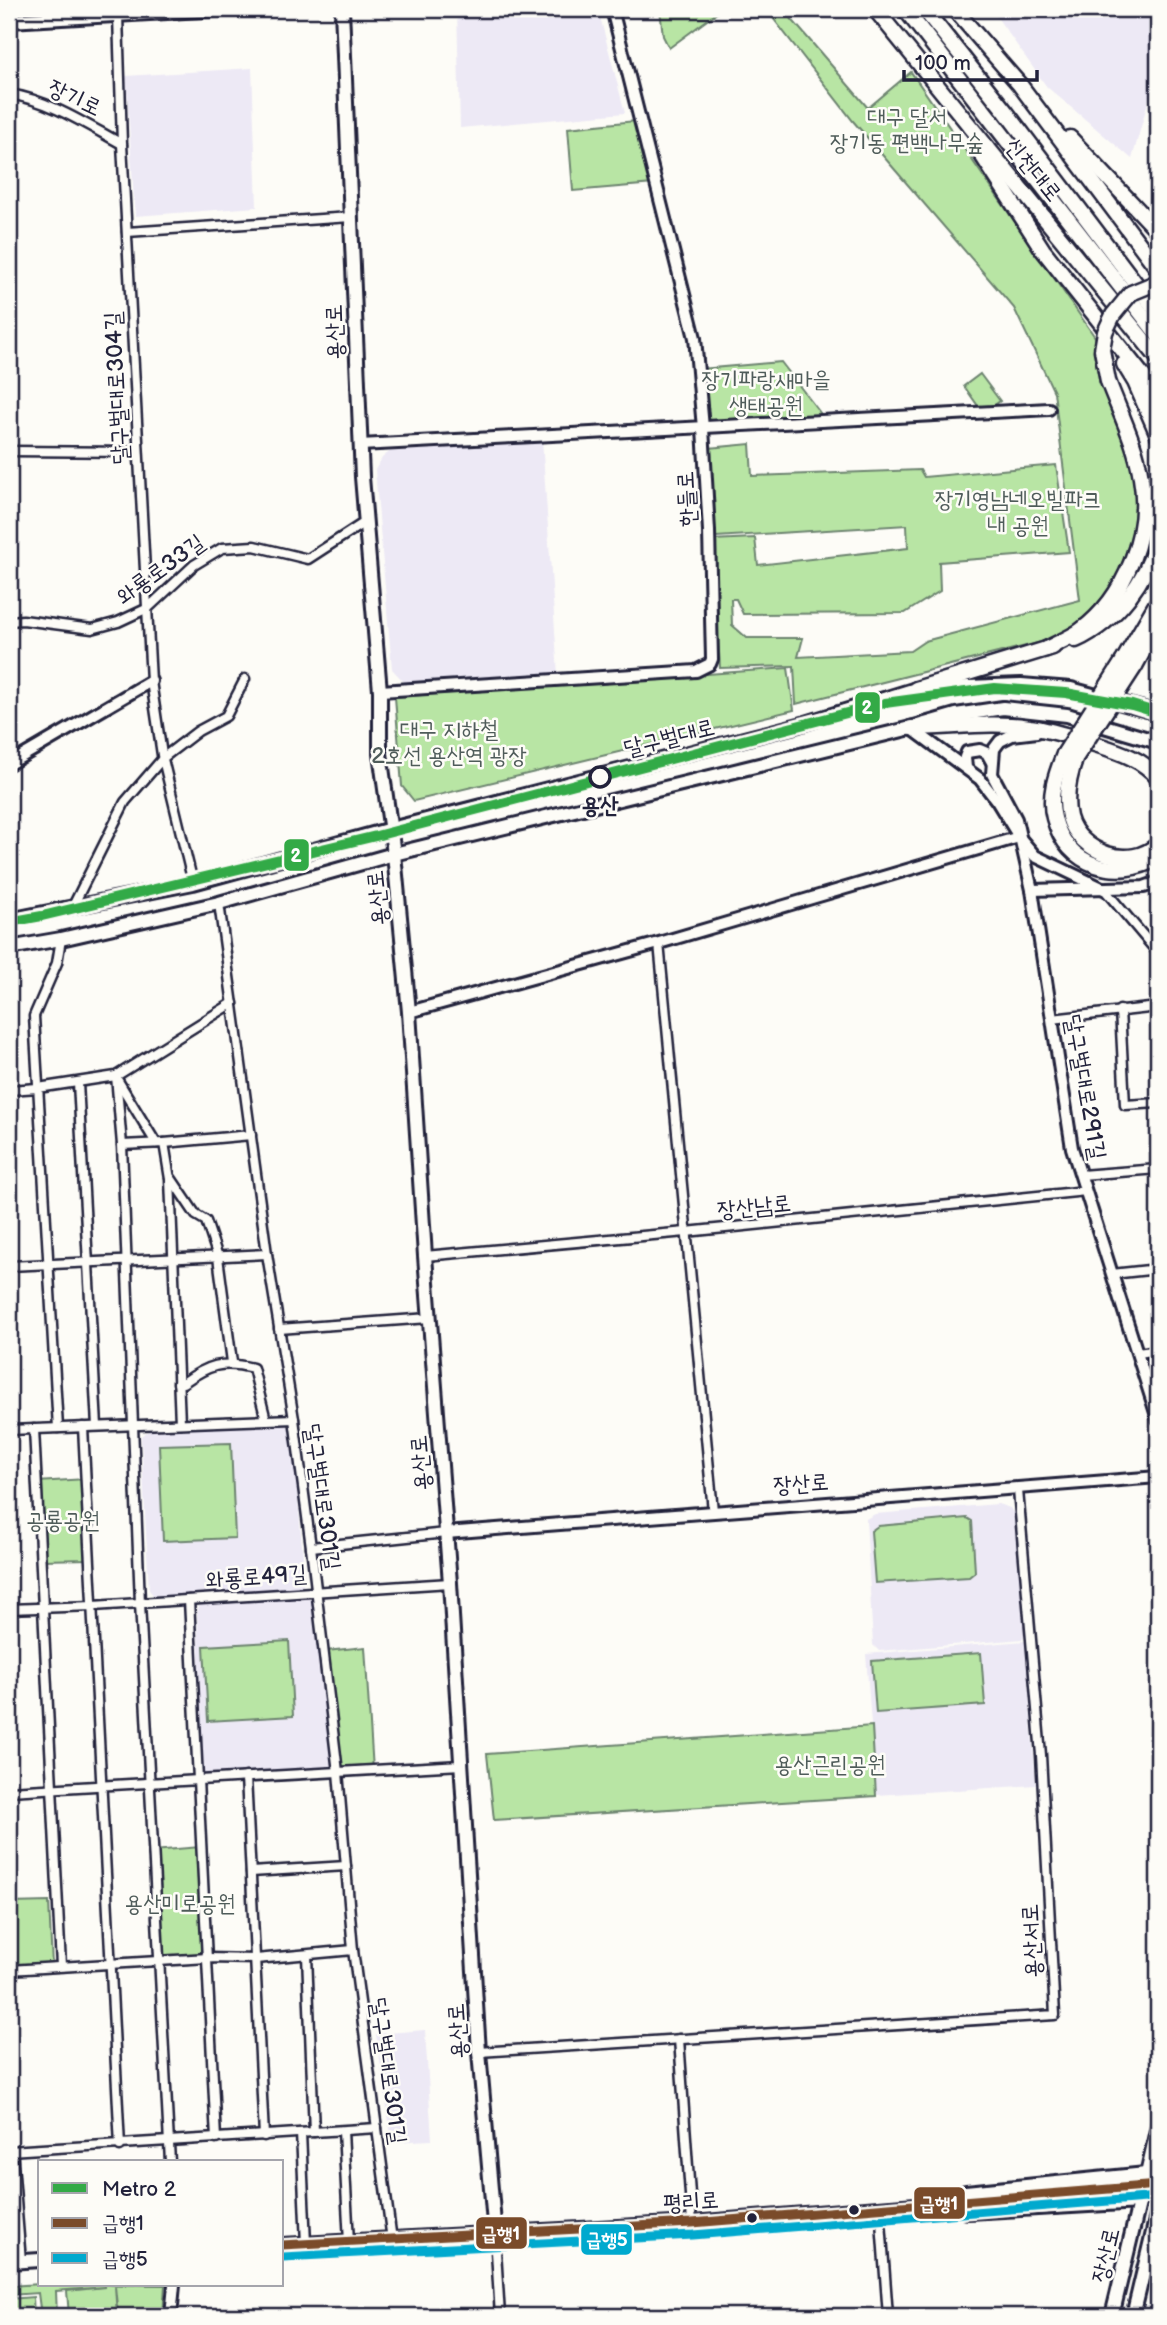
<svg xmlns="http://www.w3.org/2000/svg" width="1167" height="2325" font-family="'Balsamiq Sans','Poor Story',sans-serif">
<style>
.built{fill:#ede9f5}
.green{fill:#b8e5a4;stroke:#6d8470;stroke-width:2}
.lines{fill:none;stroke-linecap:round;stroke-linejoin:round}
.secondary-tunnel{stroke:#d1d0d1;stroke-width:12;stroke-dasharray:12 6;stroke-linecap:butt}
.minor-casing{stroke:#22223b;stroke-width:13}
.tertiary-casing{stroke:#22223b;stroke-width:16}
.secondary-casing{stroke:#22223b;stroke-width:18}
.primary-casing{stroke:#22223b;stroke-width:18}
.trunk-casing{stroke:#22223b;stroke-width:19}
.motorway-casing{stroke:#22223b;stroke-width:19}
.minor{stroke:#fdfcf7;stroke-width:8}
.tertiary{stroke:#fdfcf7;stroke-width:10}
.secondary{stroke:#fdfcf7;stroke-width:12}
.primary{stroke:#fdfcf7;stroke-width:12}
.trunk{stroke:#fdfcf7;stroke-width:14}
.motorway{stroke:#fdfcf7;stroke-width:14}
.trunk-bridge-casing{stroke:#22223b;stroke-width:19;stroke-linecap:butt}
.trunk-bridge{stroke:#fdfcf7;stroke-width:14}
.bus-1-casing{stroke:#fdfcf7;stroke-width:14}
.bus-2-casing{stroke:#fdfcf7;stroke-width:14}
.bus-1{stroke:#7a4b2a;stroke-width:9}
.bus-2{stroke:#00a9ce;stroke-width:9}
.metro-1-casing{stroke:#fdfcf7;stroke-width:16}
.metro-1{stroke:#33aa46;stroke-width:10}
.stop-dot{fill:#fdfcf7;stroke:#22223b;stroke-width:3.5}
.bus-dot{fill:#22223b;stroke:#fdfcf7;stroke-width:2.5}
.labels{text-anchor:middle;stroke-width:5;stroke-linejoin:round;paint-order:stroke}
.street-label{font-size:23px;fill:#22223b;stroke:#fdfcf7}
.park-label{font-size:23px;fill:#4f5c5a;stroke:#fdfcf7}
.stop-label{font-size:23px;font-weight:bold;fill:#22223b;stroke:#fdfcf7}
.line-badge{stroke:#fdfcf7;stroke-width:2.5}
.badge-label{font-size:19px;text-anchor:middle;font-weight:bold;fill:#fff}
</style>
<rect width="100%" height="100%" fill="#fdfcf7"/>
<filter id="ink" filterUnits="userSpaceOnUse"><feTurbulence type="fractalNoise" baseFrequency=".0143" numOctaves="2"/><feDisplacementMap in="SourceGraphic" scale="14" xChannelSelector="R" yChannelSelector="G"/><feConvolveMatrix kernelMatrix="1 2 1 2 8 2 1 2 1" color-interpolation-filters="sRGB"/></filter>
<g filter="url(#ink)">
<g class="built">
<path d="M457,9H598L625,113L460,128Z"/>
<path d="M991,9H1158V66L1132,159L1047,87Z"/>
<path d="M252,68L257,207L135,216L126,76Z"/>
<path d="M542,439L558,675L405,683L392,669L375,470L382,458L394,448Z"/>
<path d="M286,1424L292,1431L305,1581L301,1588L155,1597L149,1590L141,1436L150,1430Z"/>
<path d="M998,1504L1010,1508L1015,1515L1025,1635L1023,1639L879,1651L873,1645L866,1519L875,1514Z"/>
<path d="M307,1597L315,1603L333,1764L328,1769L210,1776L203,1772L197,1610L202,1603Z"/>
<path d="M1025,1641L1036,1785L876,1795L866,1654Z"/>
<path d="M425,2030L432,2140L392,2142L376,2034Z"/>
</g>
<g class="green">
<path d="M660,9H722L669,48L663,36Z"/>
<path d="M766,9H783L868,108L911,72L1095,337L1097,363L1125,437L1140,509L1116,583L1069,635L796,704L794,666L720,668L712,540L755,538L758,565L908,548L907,525L716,537L709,448L750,444L752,476L920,470L924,477L1056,465L1069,552L939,562L940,591L905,613L743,614L736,599H731L732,625L747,638H803L798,657L910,651L925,641L1080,600L1054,392L1014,308L853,121Z"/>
<path d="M635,121L653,184L573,191L568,128Z"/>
<path d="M781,362L824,418L708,424L701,369Z"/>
<path d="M980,374L1000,401L983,413L964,386Z"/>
<path d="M788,668L794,710L414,801L402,786L395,697Z"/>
<path d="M231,1443L235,1538L163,1541L159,1445Z"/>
<path d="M86,1479L90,1559L41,1560L37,1482Z"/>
<path d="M967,1518L972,1521L975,1572L969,1577L875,1583L871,1531L878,1526Z"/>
<path d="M289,1641L293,1716L208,1721L204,1646Z"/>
<path d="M365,1647L373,1770H340L326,1651Z"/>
<path d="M981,1653L985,1705L876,1713L872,1661Z"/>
<path d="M872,1726L876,1796L494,1820L487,1754Z"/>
<path d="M200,1847L207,1955L159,1957L153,1851Z"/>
<path d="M49,1902L52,1966L9,1968V1903Z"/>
<path d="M40,2284L165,2285L163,2316H118L115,2286L117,2316H69L67,2291L105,2287L56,2291L57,2316H41L38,2293L9,2295V2286Z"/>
<path d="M33,2297L34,2316H9V2299Z"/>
</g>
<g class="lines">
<path class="secondary-tunnel" d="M1102,2190L1158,2185"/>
<g class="minor-casing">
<g id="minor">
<path d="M118,15L122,144L151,681L162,755L193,883"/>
<path d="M9,94C49,100 87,125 122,144"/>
<path d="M127,232L351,217"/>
<path d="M9,451L138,452"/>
<path d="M9,621L23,620L92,629L118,622L148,608L194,565L222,548L254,546L308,559L365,522"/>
<path d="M1104,889L1158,953"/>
<path d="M219,903L267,1254L294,1419L311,1547L338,1772L353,1950L392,2240"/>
<path d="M72,908L125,802L164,757L198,731L226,716L245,679"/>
<path d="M659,943L713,1511"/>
<path d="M1120,1010L1125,1105L1158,1103"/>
<path d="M1052,1019L1158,1007"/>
<path d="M116,1076L122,1145L140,1603L170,2162"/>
<path d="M117,1079L156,1143"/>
<path d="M78,1083L97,1426"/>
<path d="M9,1090L38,1088L116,1076L233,1003"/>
<path d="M164,1143L251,1135"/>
<path d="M122,1145L164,1143L170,1179L180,1423"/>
<path d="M1081,1175L1158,1169"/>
<path d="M171,1178L196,1215L206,1221L218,1257L232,1362"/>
<path d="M425,1256L686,1232L1086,1191"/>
<path d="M9,1266L267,1254"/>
<path d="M1112,1274L1158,1269"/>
<path d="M279,1329L429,1318"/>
<path d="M1138,1353L1158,1350"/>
<path d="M178,1383H183C208,1365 222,1360 253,1368L266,1420"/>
<path d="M83,1427L120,2146"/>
<path d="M58,1428L34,1016L57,963L61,939"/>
<path d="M34,1429L61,1966"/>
<path d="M9,1430L294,1419"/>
<path d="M311,1547L446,1533"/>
<path d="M189,1600L216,2139"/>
<path d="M9,1609L93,1606L450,1583"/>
<path d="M246,1777L264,2136"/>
<path d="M9,1791L461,1765"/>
<path d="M251,1872L346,1866"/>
<path d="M307,1955L314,2132"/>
<path d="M9,1970L208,1958L256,1959L353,1950"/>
<path d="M679,2039L692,2223"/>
<path d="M479,2052L1055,2015L1041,1755L1018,1490"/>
<path d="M343,2131L349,2242"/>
<path d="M301,2133L306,2244"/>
<path d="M9,2151L377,2128"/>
<path d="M12,2151L21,2261"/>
<path d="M880,2208L888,2316"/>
<path d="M495,2235L500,2316"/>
</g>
</g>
<g class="tertiary-casing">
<g id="tertiary">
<path d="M360,445L1049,409"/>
<path d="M380,691L696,671L710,664L712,659L709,531L703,428L695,338L612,9"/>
<path d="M911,728L980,779L997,801L1019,837L1035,856L1104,889"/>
<path d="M1037,732L1012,735L1000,741L994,749L992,774L1016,819L1032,890L1072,1148L1158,1419"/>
<path d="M9,764L151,681"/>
<path d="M966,768L965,757L967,752L980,750L987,753L992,762"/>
<path d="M1032,890L1144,887L1158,882"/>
<path d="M409,1012L659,943L1019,837"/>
<path d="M446,1533L1158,1477"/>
<path d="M1146,2174L1158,2121"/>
<path d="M171,2316L174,2285"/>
</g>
</g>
<g class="secondary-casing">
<g id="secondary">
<path d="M342,9L362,477L380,691V753L394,854L409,1012L425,1256L450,1583L479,2052L495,2235"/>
<path d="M9,21L220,9"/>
<path d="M948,2197L966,2192L1146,2174L1112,2316"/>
<path d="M942,2208L969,2212L1140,2202"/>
<path d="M282,2245L692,2223L1102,2190"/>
<path d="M9,2262L40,2260"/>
<path d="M1133,2316L1158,2211"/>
</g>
</g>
<g class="primary-casing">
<g id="primary">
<path d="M9,920L193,883L391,829L799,725L916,689L1021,685L1071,689L1158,713"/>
<path d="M9,948L61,939L219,903L394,854L911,728L956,715L1003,708L1067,715L1158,742"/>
</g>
</g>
<g class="trunk-casing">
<g id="trunk">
<path d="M875,9L1158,358"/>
<path d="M954,9L1020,85L1158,269"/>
<path d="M1070,138L1158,231"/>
<path d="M978,149L1043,250L1143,376L1158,401"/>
<path d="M1124,364L1135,382L1158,435"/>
<path d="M1076,640C1117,621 1146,581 1158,539"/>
<path d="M1046,649C1057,643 1070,638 1080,631C1125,598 1151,533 1141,478C1136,444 1120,413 1108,381"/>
<path d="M1123,661L1158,601"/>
<path d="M1135,666L1158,624"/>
<path d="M916,689L1053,647"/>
<path d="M911,728C950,728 991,721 1030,727C1053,730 1075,738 1098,745C1120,752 1144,760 1158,778"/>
<path d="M1064,754C1056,774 1048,796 1054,818C1067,867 1117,881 1158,858"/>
<path d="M1076,757C1069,776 1064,796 1069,817C1079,853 1131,871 1158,844"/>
</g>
</g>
<g class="motorway-casing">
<g id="motorway">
<path d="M905,9L1158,335"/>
<path d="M924,9L1006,112L1158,313"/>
</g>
</g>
<use href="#minor" class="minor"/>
<use href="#tertiary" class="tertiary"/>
<use href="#secondary" class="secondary"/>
<use href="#primary" class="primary"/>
<use href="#trunk" class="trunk"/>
<use href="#motorway" class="motorway"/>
<g class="trunk-bridge-casing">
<g id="trunk-bridge">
<path d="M1108,381L1102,350L1105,332L1113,315L1131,293L1158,282"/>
<path d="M1064,754L1123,661"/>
<path d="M1076,757L1135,666"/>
</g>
</g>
<use href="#trunk-bridge" class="trunk-bridge"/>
<g class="bus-1-casing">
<path id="bus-1" d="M282,2245L692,2223L1158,2185"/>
</g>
<g class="bus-2-casing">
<path id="bus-2" d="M283,2257L693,2235L1158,2197"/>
</g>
<use href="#bus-1" class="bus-1"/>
<use href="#bus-2" class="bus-2"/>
<g class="metro-1-casing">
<path id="metro-1" d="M9,922L42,916L376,836L885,703L995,688L1066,693L1132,705L1158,713"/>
</g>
<use href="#metro-1" class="metro-1"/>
</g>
</g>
<circle class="stop-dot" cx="600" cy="777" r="10"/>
<g class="bus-dot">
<circle cx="854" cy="2210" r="6"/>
<circle cx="752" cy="2218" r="6"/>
</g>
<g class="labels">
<g class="street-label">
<text transform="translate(75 97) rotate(25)" y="8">장기로</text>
<text transform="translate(1034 169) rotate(51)" y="8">신천대로</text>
<text transform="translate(334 332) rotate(-92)" y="8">용산로</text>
<text transform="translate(116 388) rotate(-93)" y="8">달구벌대로304길</text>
<text transform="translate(686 499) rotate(-93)" y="8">한들로</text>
<text transform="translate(160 569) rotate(-36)" y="8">와룡로33길</text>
<text transform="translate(669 737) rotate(-14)" y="8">달구벌대로</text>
<text transform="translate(377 898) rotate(-96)" y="8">용산로</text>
<text transform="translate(1086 1087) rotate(80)" y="8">달구벌대로291길</text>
<text transform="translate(754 1206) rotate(-6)" y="8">장산남로</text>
<text transform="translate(420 1463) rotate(-95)" y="8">용산로</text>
<text transform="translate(801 1483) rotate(-4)" y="8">장산로</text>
<text transform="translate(323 1497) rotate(82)" y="8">달구벌대로301길</text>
<text transform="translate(256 1576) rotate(-4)" y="8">와룡로49길</text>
<text transform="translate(1031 1941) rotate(-93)" y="8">용산서로</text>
<text transform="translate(457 2031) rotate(-94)" y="8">용산로</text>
<text transform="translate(389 2071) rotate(82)" y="8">달구벌대로301길</text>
<text transform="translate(691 2201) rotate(-4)" y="8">평리로</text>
<text transform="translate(1105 2255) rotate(-77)" y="8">장산로</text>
</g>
<g class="park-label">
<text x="907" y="124">대구 달서<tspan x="907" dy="26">장기동 편백나무숲</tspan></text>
<text x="766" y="387">장기파랑새마을<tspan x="766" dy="26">생태공원</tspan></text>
<text x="1018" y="507">장기영남네오빌파크<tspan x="1018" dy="26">내 공원</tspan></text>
<text x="449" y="737">대구 지하철<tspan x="449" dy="26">2호선 용산역 광장</tspan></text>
<text x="63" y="1528">공룡공원</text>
<text x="830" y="1772">용산근린공원</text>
<text x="180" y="1911">용산미로공원</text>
</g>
<g class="stop-label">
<text x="600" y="813">용산</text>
</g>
</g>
<g class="line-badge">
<rect x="854" y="691" width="27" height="33" rx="7" fill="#33aa46"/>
<rect x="283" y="838" width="27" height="34" rx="7" fill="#33aa46"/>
<rect x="913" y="2186" width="53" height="34" rx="7" fill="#7a4b2a"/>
<rect x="475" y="2216" width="53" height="34" rx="7" fill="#7a4b2a"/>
<rect x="580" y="2223" width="53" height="33" rx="7" fill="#00a9ce"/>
</g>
<g class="badge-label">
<text x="867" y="714">2</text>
<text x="296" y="862">2</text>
<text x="939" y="2210">급행1</text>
<text x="501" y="2240">급행1</text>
<text x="607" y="2246">급행5</text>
</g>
<rect width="1167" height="2325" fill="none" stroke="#fdfcf7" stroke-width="35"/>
<rect x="18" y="18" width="1132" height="2290" fill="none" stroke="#22223b" stroke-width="2.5" filter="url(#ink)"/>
<rect x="38" y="2160" width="245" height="126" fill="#fdfcf7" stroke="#a5a5ac" stroke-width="2"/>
<rect x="52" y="2183" width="35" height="10" fill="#33aa46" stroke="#a5a5ac" stroke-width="2"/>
<text x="102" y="2196" font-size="21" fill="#22223b">Metro 2</text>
<rect x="52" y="2218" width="35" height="10" fill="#7a4b2a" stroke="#a5a5ac" stroke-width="2"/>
<text x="102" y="2230" font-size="21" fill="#22223b">급행1</text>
<rect x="52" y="2253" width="35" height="10" fill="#00a9ce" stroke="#a5a5ac" stroke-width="2"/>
<text x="102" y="2266" font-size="21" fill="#22223b">급행5</text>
<path d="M904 70v10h133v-10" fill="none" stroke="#22223b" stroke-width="3.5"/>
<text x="915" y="70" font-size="21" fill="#22223b" stroke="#fdfcf7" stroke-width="5" paint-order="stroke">100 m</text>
</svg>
